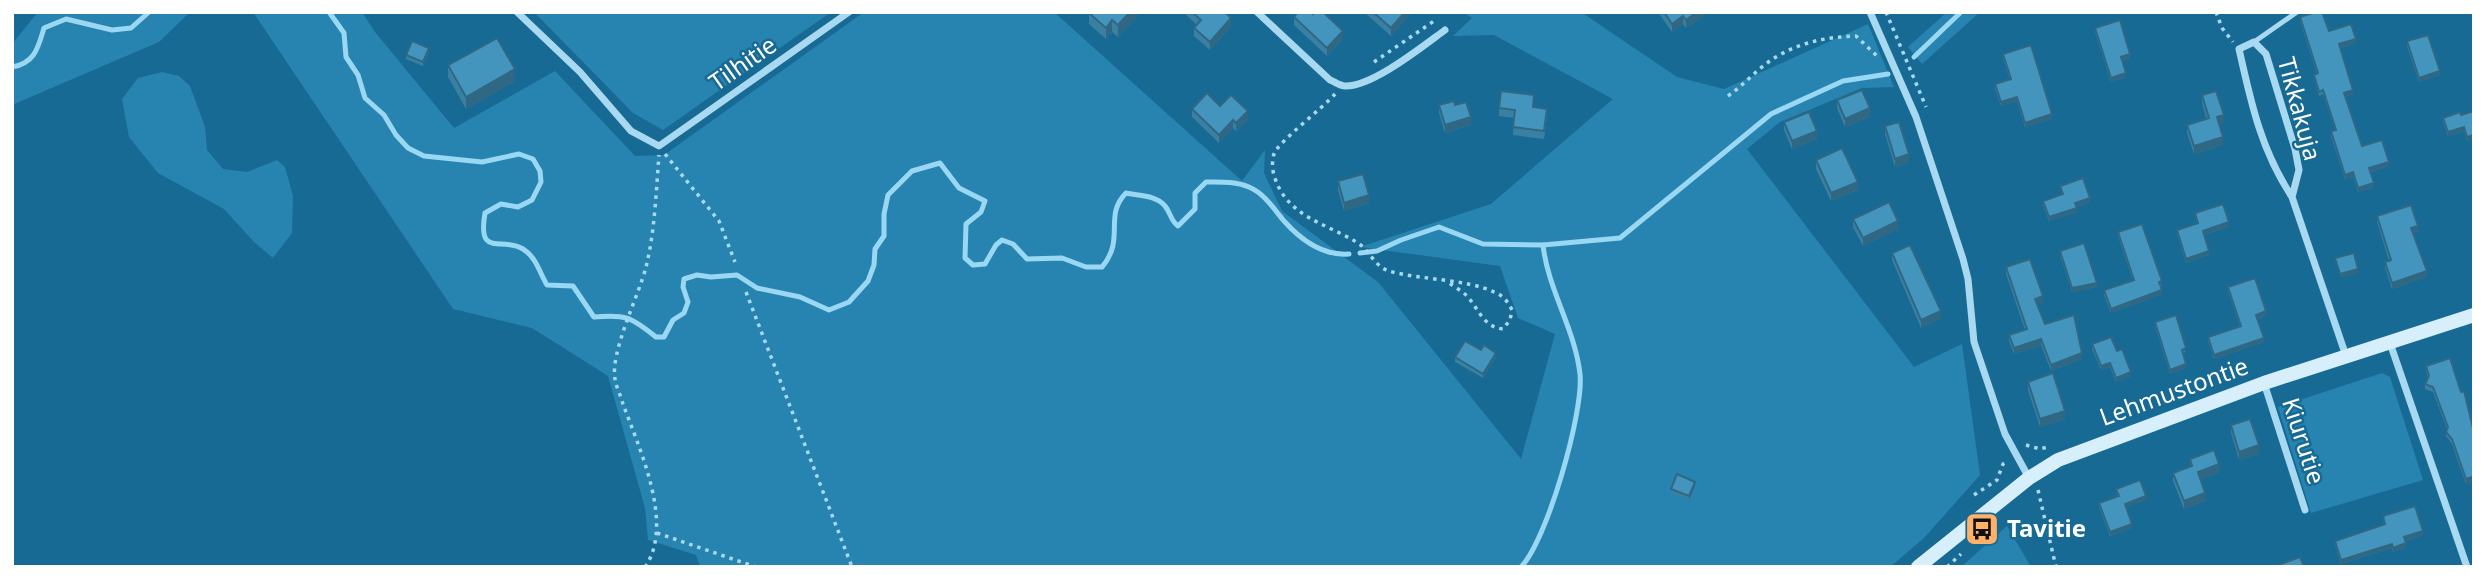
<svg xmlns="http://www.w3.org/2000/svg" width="2486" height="579" font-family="'Noto Sans',sans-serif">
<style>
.green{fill:#2784b0}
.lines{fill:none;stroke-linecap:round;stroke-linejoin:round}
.stream{stroke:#9ad7f3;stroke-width:5}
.path{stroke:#a8d9f0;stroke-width:3.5;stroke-dasharray:3.5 5;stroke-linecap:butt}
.service{stroke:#a8d9f0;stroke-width:5}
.minor{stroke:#a8d9f0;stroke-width:7}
.secondary{stroke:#d6effb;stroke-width:14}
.wall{fill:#3a80a3}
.shaded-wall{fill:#306884}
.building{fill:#4495bd;stroke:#306884;stroke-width:2}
.labels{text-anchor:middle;stroke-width:5;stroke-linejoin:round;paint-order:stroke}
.street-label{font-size:24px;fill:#fff;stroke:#176a94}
.poi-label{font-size:24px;font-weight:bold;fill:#fff;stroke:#176a94;text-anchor:start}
</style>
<rect width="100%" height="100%" fill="#176a94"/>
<g class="green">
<path d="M38,12H190L159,42L12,105V44Z"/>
<path d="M253,12H362L375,32L454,128L555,71L635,156L664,155L864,12H1054L1242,181L1265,150L1264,173L1282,211L1378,282L1521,459L1555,334L1518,318L1500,266L1360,247L1491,204L1613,99L1494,35L1453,36L1472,18L1463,12H1581L1677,77L1724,89L1868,24L1894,87L1862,88L1780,122L1747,149L1914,367L1962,344L1980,475L1924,538L1890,567H700L696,555L648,540L645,508L608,376L532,328L453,309Z"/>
<path d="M534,12H831L663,130L633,113Z"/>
<path d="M1947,12H1980L1922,64L1908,47Z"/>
<path d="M162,72L179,76L190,86L205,127L207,150L223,169L247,172L277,160L285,167L293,196L292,233L273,258L254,242L224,209L158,173L129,137L122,99L138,78Z"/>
<path d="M2382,373L2390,377L2423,480L2311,513L2278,407Z"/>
<path d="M2007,526L2031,567H1961Z"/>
</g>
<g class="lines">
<g class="stream">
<path d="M329,12L344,33L346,57L358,75L365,98L384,115L396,135L408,148L424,156L482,162L519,154L533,159L540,171L541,182L532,200L518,207L501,204L485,213C477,259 502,236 523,249C537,258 539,272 547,285L573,286L594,317C626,314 631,317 656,337H664L673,320L684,313L688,302L683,287L684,279L697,275L711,277L737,275L757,288L800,297L829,310L849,302L868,281L874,265L875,249L884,236V214L888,195L912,171L940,163L959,188L985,201L981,212L966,224L965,258L973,265L985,264L996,245L1002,240L1013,244L1027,259L1062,258L1086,267H1102C1126,239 1103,216 1126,193C1139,196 1156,195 1165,206C1171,213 1170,220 1178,226L1195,209V193L1206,182C1220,182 1235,181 1249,187C1265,194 1273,208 1284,221C1301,240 1323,256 1349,254"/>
<path d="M1914,57L1961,12"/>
<path d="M12,67C35,63 38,48 44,28L66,19L112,30L131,28L149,12"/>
<path d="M1360,253L1377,251L1401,240L1439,227L1483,244L1543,245L1620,238L1771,114L1843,81L1888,74"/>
<path d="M1521,567C1547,541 1584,411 1580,374C1575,329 1548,290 1543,245"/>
</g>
<g class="path">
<path d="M1886,12L1926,107"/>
<path d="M2216,12L2222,28L2233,42"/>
<path d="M1374,62L1434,21"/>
<path d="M1335,94C1322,109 1279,141 1274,154C1272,159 1272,169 1274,175C1286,217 1326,223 1358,243C1370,251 1374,266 1389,271C1420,280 1467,279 1494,292C1503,295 1508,302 1512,310L1510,320L1503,329C1483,327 1479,309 1467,296C1462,291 1455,287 1449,283"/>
<path d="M1728,96C1745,84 1759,67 1776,57C1801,42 1827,37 1856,36L1877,56"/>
<path d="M665,154L719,221L735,262"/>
<path d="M746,292L852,567"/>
<path d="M2026,445L2040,449L2048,447"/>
<path d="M2038,490L2056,567"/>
<path d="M1974,495L1997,480L2003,464L2008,461"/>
<path d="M657,533L756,567"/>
<path d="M645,567C675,524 639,448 623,404C621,396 616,387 615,379C610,352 639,295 646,267C655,231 656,192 659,155"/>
<path d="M1947,567L1961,554"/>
</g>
<path class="service" d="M2254,42L2297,12"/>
<g class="minor">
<path d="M517,12L580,72L631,131L659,146L849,12"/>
<path d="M1257,12L1330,80C1335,82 1340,86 1345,86C1372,87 1423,46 1445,30"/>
<path d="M1870,12L1916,117L1963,259L1968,279L1974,342L2005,434L2029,478"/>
<path d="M2292,197C2261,150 2251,103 2239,49L2254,42L2266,54L2295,149L2299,170L2292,197L2346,356"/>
<path d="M2390,343L2467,567"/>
<path d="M2264,383L2305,510"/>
</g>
<path class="secondary" d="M1918,567L2029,478L2058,460L2264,383L2474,315"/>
</g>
<g class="wall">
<path d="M1141,12L1118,37L1112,32L1106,39L1089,24V13Z"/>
<path d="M1183,12H1225L1231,26L1210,50L1194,36V28L1197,25Z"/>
<path d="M1364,12H1412L1391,36Z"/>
<path d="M1658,12H1709L1686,28L1683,24L1672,32Z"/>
<path d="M1294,17L1343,39L1327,56L1294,25Z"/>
<path d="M2300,17L2329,31L2356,43L2340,48L2353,94L2345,97L2362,146L2389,166L2371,172L2374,187L2358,192L2353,176L2345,179L2331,136V131L2335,130L2323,94L2319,96L2314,79V75L2317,74L2300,21Z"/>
<path d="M2095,28L2130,59L2122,61L2126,77L2111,82L2095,32Z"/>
<path d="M2407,41L2440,75L2419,82L2407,46Z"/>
<path d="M429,52L423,66L406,59V55Z"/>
<path d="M2003,54L2052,119L2025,127L2017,101L2001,106L1995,89V84L2010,80L2003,58Z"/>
<path d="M448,65L515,81L466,109L448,77Z"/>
<path d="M2202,95L2224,123L2219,124L2223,145L2194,154L2187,133V125L2206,118L2202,103Z"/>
<path d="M1837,100L1870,117L1845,127L1837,108Z"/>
<path d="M1439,105H1455L1471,125L1445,133L1439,113Z"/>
<path d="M1220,106L1248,119L1236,131L1233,128L1219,143L1192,117V109Z"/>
<path d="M1534,107L1547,117L1544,139L1513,135L1514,118L1499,116V108Z"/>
<path d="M2474,111V139L2467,141L2464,131L2448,136L2443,122V118L2461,115Z"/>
<path d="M1784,122L1817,139L1792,149L1784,130Z"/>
<path d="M1885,126L1909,163L1895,167L1885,134Z"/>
<path d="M1816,160L1858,190L1831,201L1816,169Z"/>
<path d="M1338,181L1369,203L1344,211L1338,190Z"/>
<path d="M2060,186L2090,202L2076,207L2077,212L2049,221L2043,205V201L2062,195Z"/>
<path d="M2195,213L2229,226L2204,235L2209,255L2186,263L2177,234V230L2197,223Z"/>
<path d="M2377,216L2418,232L2413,233L2427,277L2392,289L2385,268V262L2389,261L2377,222Z"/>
<path d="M1853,219L1898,229L1863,246L1853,227Z"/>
<path d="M2118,232L2162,285L2161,286L2162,294L2111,313L2104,295V290L2133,281L2118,236Z"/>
<path d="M2060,251L2097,287L2072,292L2060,255Z"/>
<path d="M1892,253L1941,318L1921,328L1892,260Z"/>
<path d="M2006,267L2043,302L2037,304L2045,324L2082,359L2051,371L2041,345L2014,354L2009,341V335L2025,330L2006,274Z"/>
<path d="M2228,287L2266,316L2257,319L2264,342L2214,359L2208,341V337L2240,326L2228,291Z"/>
<path d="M2155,322L2186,352L2183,353L2186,368L2170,374L2155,326Z"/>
<path d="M2092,344L2117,351L2131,376L2116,382L2110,367L2101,370L2092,349Z"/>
<path d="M1481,350L1496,357L1483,378L1455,362V357Z"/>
<path d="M2426,366L2474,432V486L2472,482L2466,484L2452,444L2446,436L2447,429L2433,392L2425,389V384L2428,378L2426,371Z"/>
<path d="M2028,382L2065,419L2040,427L2028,390Z"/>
<path d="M2231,425L2259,454L2239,460L2231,433Z"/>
<path d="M2190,459L2219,473L2200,479L2205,501L2184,509L2173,481V473L2190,467Z"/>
<path d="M1695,486L1689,500L1671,493V489Z"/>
<path d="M2116,489L2146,500L2126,507L2132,528L2110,536L2099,507V503L2117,496Z"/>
<path d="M2383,516L2423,535L2405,541L2406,548L2393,552L2392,548L2341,564L2335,545V541L2384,524Z"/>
</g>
<g class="shaded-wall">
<path d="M1130,12H1141L1118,37V25Z"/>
<path d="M1405,12H1412L1391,36V28Z"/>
<path d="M1697,12H1709L1686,28V20Z"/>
<path d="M1683,16V24L1672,32V24Z"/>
<path d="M1231,18V26L1210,50V42Z"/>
<path d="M1112,20V32L1106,39V28Z"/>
<path d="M1343,31V39L1327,56V48Z"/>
<path d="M2356,39V43L2339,48V44Z"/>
<path d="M429,48V52L423,66V62Z"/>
<path d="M2130,54V59L2121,62V57Z"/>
<path d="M515,69V81L466,109V97Z"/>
<path d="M2440,71V75L2419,82V78Z"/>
<path d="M2126,73V77L2111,82V78Z"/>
<path d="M2353,90V94L2344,97V93Z"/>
<path d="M2017,97V101L2001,106V102Z"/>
<path d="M1870,108V117L1845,127V119Z"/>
<path d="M1248,111V119L1236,131V123Z"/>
<path d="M2052,114V119L2025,127V123Z"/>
<path d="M2224,115V123L2217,125V117Z"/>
<path d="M1471,117V125L1445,133V125Z"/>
<path d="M1233,120V128L1219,143V135Z"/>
<path d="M2464,127V131L2448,136V132Z"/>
<path d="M1817,131V139L1792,149V141Z"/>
<path d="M2474,135V139L2467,141V137Z"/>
<path d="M2223,137V145L2194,154V146Z"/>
<path d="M1909,154V163L1895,167V159Z"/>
<path d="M2389,162V166L2369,172V168Z"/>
<path d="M2353,172V176L2345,179V175Z"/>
<path d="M1858,182V190L1831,201V193Z"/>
<path d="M2374,183V187L2358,192V188Z"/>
<path d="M1369,195V203L1344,211V203Z"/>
<path d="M2090,198V202L2075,207V203Z"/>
<path d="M2077,208V212L2049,221V217Z"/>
<path d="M1898,221V229L1863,246V238Z"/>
<path d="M2229,222V226L2203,235V231Z"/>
<path d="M2418,226V232L2411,234V228Z"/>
<path d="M2209,251V255L2186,263V259Z"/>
<path d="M2358,269V273L2340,278V274Z"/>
<path d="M2427,271V277L2392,289V283Z"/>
<path d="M2097,283V287L2072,292V288Z"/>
<path d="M2162,290V294L2111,313V309Z"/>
<path d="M2043,296V302L2035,305V299Z"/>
<path d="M1941,311V318L1921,328V320Z"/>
<path d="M2266,311V316L2256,319V315Z"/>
<path d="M2264,338V342L2214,359V355Z"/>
<path d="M2041,339V345L2014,354V348Z"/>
<path d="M1496,353V357L1483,378V374Z"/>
<path d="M2082,353V359L2051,371V365Z"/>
<path d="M2110,363V367L2101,370V366Z"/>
<path d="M2186,364V368L2170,374V370Z"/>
<path d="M2131,372V376L2116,382V378Z"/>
<path d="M2065,411V419L2040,427V419Z"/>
<path d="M2259,445V454L2239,460V452Z"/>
<path d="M2219,464V473L2198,480V472Z"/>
<path d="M2472,477V482L2466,484V479Z"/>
<path d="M1695,482V486L1689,500V496Z"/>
<path d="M2205,493V501L2184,509V501Z"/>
<path d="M2146,496V500L2125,508V504Z"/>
<path d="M2132,524V528L2110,536V532Z"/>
<path d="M2423,531V535L2404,541V537Z"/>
<path d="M2406,543V548L2393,552V548Z"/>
<path d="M2392,544V548L2341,564V560Z"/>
</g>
<g class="building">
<path d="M1130,12L1118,25L1112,20L1106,28L1089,13Z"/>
<path d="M1192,12H1225L1231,18L1210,42L1194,28L1201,20Z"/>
<path d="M1298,12H1311L1313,14L1315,12H1323L1343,31L1327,48L1294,17Z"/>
<path d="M1373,12H1405L1391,28Z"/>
<path d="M1664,12H1697L1686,20L1683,16L1672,24Z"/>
<path d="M2316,12H2322L2329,31L2351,24L2356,39L2339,44L2353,90L2344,93L2362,146L2382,140L2389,162L2369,168L2374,183L2358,188L2353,172L2345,175L2331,131L2336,130L2323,90L2319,92L2314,75L2318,73L2300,17Z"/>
<path d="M2120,20L2130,54L2121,57L2126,73L2111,78L2095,28Z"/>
<path d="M2428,35L2440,71L2419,78L2407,41Z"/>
<path d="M497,38L515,69L466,97L448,65Z"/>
<path d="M412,41L429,48L423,62L406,55Z"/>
<path d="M2031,45L2052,114L2025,123L2017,97L2001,102L1995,84L2011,79L2003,54Z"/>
<path d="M1862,90L1870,108L1845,119L1837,100Z"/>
<path d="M1501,91L1534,95L1533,107L1547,109L1544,131L1513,127L1515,110L1499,108Z"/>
<path d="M2216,91L2224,115L2217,117L2223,137L2194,146L2187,125L2209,118L2202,95Z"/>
<path d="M1207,93L1220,106L1231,95L1248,111L1236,123L1233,120L1219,135L1192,109Z"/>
<path d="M1454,101L1455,105L1466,102L1471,117L1445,125L1439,105Z"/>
<path d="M2474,111V135L2467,137L2464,127L2448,132L2443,118L2460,112L2461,115Z"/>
<path d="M1809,112L1817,131L1792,141L1784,122Z"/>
<path d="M1899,122L1909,154L1895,159L1885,126Z"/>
<path d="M1842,148L1858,182L1831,193L1816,160Z"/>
<path d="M1363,174L1369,195L1344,203L1338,181Z"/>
<path d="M2083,178L2090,198L2075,203L2077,208L2049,217L2043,201L2063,194L2060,186Z"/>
<path d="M1889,202L1898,221L1863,238L1853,219Z"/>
<path d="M2223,204L2229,222L2203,231L2209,251L2186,259L2177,230L2198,223L2195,213Z"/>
<path d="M2411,205L2418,226L2411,228L2427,271L2392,283L2385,262L2391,260L2377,216Z"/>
<path d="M2142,224L2162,281L2159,282L2162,290L2111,309L2104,290L2134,280L2118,232Z"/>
<path d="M2084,243L2097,283L2072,288L2060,251Z"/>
<path d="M1910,245L1941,311L1921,320L1892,253Z"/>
<path d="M2354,253L2358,269L2340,274L2335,258Z"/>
<path d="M2030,259L2043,296L2035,299L2045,324L2074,315L2082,353L2051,365L2041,339L2014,348L2009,335L2027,329L2006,267Z"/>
<path d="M2255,278L2266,311L2256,315L2264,338L2214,355L2208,337L2241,326L2228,287Z"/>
<path d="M2176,315L2186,348L2182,350L2186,364L2170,370L2155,322Z"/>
<path d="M2111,337L2117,351L2122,349L2131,372L2116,378L2110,363L2101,366L2092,344Z"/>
<path d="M1465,341L1481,350L1484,345L1496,353L1483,374L1455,357Z"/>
<path d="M2450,358L2461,392L2464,391L2474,432V482L2472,477L2466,479L2452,439L2446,432L2448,427L2433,387L2425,384L2429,376L2426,366Z"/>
<path d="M2053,373L2065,411L2040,419L2028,382Z"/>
<path d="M2250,419L2259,445L2239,452L2231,425Z"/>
<path d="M2214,450L2219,464L2198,472L2205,493L2184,501L2173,473L2192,466L2190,459Z"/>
<path d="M1677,474L1695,482L1689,496L1671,489Z"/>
<path d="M2140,480L2146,496L2125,504L2132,524L2110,532L2099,503L2119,496L2116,489Z"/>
<path d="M2415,506L2423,531L2404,537L2406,543L2393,548L2392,544L2341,560L2335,541L2385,524L2383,516Z"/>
<path d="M2300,557L2304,567H2273Z"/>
</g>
<defs>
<g id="bus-square" transform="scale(1.75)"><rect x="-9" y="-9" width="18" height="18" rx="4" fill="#ffb167" stroke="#176a94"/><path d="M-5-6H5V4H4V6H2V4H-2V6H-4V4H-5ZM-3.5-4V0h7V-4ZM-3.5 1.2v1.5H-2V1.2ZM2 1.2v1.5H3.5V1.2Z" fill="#111"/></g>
</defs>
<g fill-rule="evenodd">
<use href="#bus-square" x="1982" y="529"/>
</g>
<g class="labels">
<g class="street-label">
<text transform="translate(743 64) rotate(-35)" y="8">Tilhitie</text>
<text transform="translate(2299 109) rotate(75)" y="8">Tikkakuja</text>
<text transform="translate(2174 392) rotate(-20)" y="8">Lehmustontie</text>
<text transform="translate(2303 441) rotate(72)" y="8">Kiurutie</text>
</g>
<g class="poi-label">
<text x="2007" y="537">Tavitie</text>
</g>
</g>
<rect width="2486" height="579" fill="none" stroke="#ffffff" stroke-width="28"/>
</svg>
